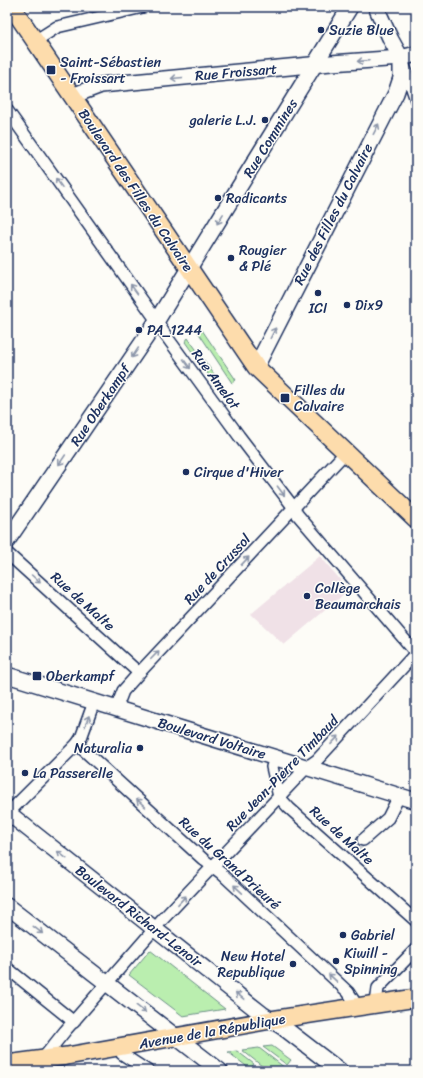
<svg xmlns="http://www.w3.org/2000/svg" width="423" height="1078" font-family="Sriracha,sans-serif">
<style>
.built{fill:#f0e1e7}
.green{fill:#baeeaf;stroke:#6a8e86}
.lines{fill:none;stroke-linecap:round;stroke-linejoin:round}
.street-tunnel{stroke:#d0d3d8;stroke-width:11;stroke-dasharray:11 5.5;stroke-linecap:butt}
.street-casing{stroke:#1b2f5e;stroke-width:14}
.secondary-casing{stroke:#1b2f5e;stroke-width:18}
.primary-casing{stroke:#1b2f5e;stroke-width:20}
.street{stroke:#fdfcf7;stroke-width:11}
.secondary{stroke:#fdfcf7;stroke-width:15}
.primary{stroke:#fddcac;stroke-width:17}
.oneway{stroke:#8c96aa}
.poi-dot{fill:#1b2f5e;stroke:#fdfcf7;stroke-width:1.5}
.labels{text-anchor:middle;stroke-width:3;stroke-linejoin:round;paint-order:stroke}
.poi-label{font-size:14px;fill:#1b2f5e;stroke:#fdfcf7;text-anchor:start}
.street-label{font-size:14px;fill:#1b2f5e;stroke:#fdfcf7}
</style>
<rect width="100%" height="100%" fill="#fdfcf7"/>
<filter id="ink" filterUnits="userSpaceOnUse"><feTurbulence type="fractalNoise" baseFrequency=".025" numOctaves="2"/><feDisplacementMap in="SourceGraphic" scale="8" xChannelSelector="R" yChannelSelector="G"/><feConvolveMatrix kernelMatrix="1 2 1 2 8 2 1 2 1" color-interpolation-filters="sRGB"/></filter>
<g filter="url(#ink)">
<path class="built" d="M320,556L349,590L284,645L251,614Z"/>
<g class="green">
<path d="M202,330L236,380L232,383L198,332Z"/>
<path d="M188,338L224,388L221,392L185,342Z"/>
<path d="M150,950L225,1009L183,1016L129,975Z"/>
<path d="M272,1046L291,1060L287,1065L263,1047Z"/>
<path d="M259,1048L289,1071H268L242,1050Z"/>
<path d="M237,1051L254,1064L250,1069L228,1052Z"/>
</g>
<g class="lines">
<path class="street-tunnel" d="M352,851L363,840"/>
<g class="street-casing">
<g id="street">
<path d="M35,41L57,27L143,7"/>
<path d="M404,65L416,100"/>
<path d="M7,110L157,321L164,333L239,436L294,508L297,514L416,653"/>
<path d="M7,553L139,673"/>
<path d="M116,709L123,691L139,673L345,453"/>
<path d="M77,744L204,860L221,873L348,992L358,1007"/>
<path d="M275,758L272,767L279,797L289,808L416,921"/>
<path d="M8,813L77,744L81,738L94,702"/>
<path d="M363,840L388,818L399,796"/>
<path d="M7,968L74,1022"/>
<path d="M376,1004L378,988L416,949"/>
<path d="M121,1047L122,1054L148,1071"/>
<path d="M33,1071L65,1031L163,919L307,767L317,760L416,653"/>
</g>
</g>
<g class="secondary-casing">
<g id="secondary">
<path d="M376,7L391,40L401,58"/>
<path d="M72,96L101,85L331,63L401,58L416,54"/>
<path d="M256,367L396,93L401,78V58"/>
<path d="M7,541L151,330L350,7"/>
<path d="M7,675L416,801"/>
<path d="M7,812L262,1014L284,1028L340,1071"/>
<path d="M7,906L220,1071"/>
</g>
</g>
<g class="primary-casing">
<g id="primary">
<path d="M12,7L256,367L416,519"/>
<path d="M7,1064L67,1056L271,1020L416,998"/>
</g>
</g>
<use href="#street" class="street"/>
<use href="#secondary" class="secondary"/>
<use href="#primary" class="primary"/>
</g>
<defs><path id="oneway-shaft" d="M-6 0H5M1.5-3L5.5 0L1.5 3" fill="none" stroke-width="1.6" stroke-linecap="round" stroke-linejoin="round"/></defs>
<g class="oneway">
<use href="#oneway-shaft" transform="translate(363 61) rotate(176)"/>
<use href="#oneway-shaft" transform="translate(177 78) rotate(175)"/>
<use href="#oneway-shaft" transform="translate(376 129) rotate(-63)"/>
<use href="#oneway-shaft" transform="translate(59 183) rotate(-125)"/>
<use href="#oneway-shaft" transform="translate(220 219) rotate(122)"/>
<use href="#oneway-shaft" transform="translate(134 289) rotate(-126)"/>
<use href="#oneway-shaft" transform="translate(273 333) rotate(-63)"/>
<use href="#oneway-shaft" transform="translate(135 353) rotate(124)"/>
<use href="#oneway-shaft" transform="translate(187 364) rotate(54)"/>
<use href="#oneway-shaft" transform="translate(62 460) rotate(124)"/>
<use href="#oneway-shaft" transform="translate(281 491) rotate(53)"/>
<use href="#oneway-shaft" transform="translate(245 561) rotate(-47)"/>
<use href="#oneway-shaft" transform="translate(36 579) rotate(42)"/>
<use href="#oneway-shaft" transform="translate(155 655) rotate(-46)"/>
<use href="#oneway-shaft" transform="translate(87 721) rotate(-69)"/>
<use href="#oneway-shaft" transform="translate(335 740) rotate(-47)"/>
<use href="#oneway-shaft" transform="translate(141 803) rotate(-138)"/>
<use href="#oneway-shaft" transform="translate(62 855) rotate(-142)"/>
<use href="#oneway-shaft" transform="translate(238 889) rotate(-137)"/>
<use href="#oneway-shaft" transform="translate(182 900) rotate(-47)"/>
<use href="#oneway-shaft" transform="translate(38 930) rotate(38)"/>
<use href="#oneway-shaft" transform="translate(333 978) rotate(-137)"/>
<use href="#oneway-shaft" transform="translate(240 996) rotate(-141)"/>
<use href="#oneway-shaft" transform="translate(141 1009) rotate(38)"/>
</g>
</g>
<g class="poi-dot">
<circle cx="321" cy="30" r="4"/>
<rect x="46" y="65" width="10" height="10" rx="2"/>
<circle cx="265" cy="120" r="4"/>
<circle cx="218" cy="198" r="4"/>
<circle cx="231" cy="258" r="4"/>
<circle cx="318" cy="293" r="4"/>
<circle cx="347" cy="305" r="4"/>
<circle cx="139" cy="330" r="4"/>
<rect x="280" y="393" width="10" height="10" rx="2"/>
<circle cx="186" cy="472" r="4"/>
<circle cx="307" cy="596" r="4"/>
<rect x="32" y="671" width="10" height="10" rx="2"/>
<circle cx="140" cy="748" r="4"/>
<circle cx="25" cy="773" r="4"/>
<circle cx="343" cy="935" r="4"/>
<circle cx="336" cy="961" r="4"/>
<circle cx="293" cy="964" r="4"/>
</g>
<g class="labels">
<g class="poi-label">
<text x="329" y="35">Suzie Blue</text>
<text x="60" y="67">Saint-Sébastien<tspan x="60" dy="16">- Froissart</tspan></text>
<text x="257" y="125" text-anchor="end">galerie L.J.</text>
<text x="226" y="203">Radicants</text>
<text x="239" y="255">Rougier<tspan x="239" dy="16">&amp; Plé</tspan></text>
<text x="355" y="310">Dix9</text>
<text x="318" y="313" text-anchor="middle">ICI</text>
<text x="147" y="335">PA_1244</text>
<text x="294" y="395">Filles du<tspan x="294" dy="16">Calvaire</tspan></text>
<text x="194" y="477">Cirque d'Hiver</text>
<text x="315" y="593">Collège<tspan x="315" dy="16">Beaumarchais</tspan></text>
<text x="46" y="681">Oberkampf</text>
<text x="132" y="753" text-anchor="end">Naturalia</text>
<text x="33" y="778">La Passerelle</text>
<text x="351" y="940">Gabriel</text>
<text x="344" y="958">Kiwill -<tspan x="344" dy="16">Spinning</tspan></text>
<text x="285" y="961" text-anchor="end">New Hotel<tspan x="285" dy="16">Republique</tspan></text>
</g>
<g class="street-label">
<text transform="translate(236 72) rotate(-5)" y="5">Rue Froissart</text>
<text transform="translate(270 138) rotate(-58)" y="5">Rue Commines</text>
<text transform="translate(136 190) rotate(56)" y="5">Boulevard des Filles du Calvaire</text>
<text transform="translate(333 214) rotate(-63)" y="5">Rue des Filles du Calvaire</text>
<text transform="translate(216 379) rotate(54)" y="5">Rue Amelot</text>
<text transform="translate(100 405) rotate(-56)" y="5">Rue Oberkampf</text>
<text transform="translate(217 569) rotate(-47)" y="5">Rue de Crussol</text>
<text transform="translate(83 601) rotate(42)" y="5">Rue de Malte</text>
<text transform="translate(212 738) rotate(17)" y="5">Boulevard Voltaire</text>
<text transform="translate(282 773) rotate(-46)" y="5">Rue Jean-Pierre Timbaud</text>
<text transform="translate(342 835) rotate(42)" y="5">Rue de Malte</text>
<text transform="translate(230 863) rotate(42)" y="5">Rue du Grand Prieuré</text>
<text transform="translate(139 916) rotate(38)" y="5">Boulevard Richard-Lenoir</text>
<text transform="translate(212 1031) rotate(-10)" y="5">Avenue de la République</text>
</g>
</g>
<rect width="423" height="1078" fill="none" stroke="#fdfcf7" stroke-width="24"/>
<rect x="12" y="12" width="399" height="1054" fill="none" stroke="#1b2f5e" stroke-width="1.5" filter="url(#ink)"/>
</svg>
